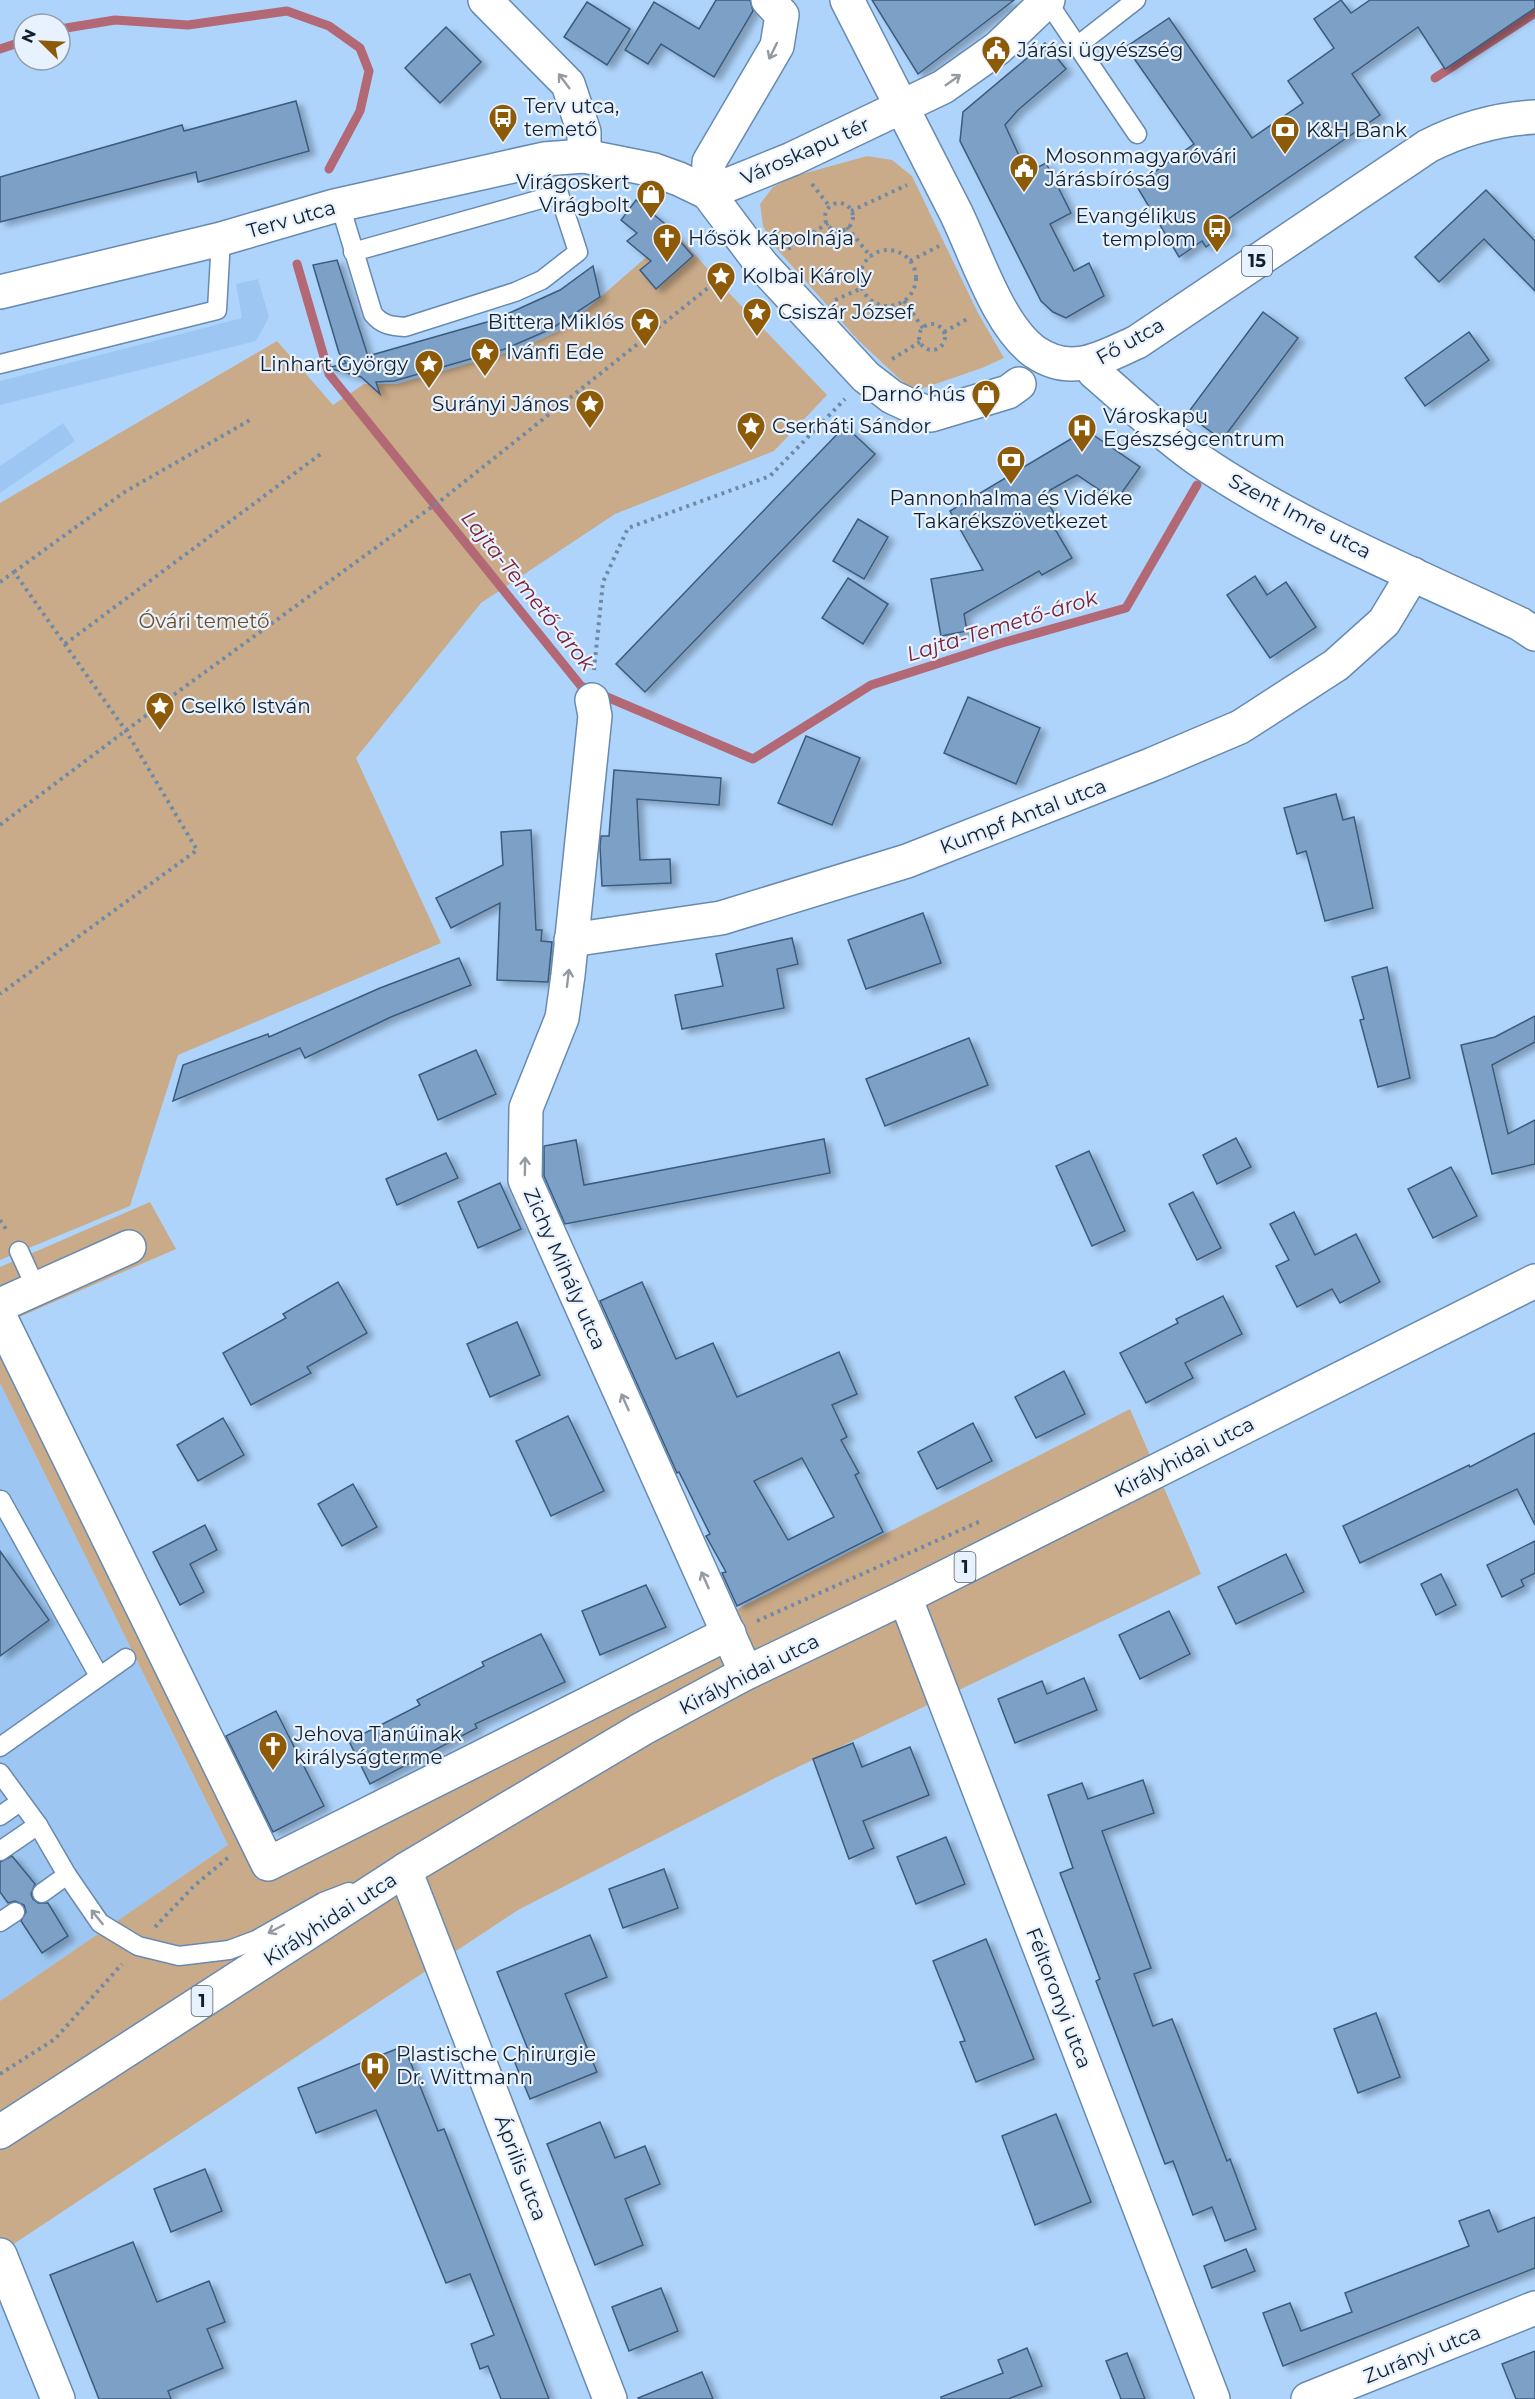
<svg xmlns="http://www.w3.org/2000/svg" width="1535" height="2399" font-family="Montserrat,sans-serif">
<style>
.built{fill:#9dc7f2}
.green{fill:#caab89}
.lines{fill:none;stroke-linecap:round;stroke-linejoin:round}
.stream{stroke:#b36975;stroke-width:9}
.building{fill:#7da1c6;stroke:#3a5b7d;stroke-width:1.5;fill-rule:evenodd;filter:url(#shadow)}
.lane-casing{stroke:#688aaf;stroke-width:21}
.street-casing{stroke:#688aaf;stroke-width:36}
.primary-casing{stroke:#688aaf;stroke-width:36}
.path{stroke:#6f8aa7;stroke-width:4;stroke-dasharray:3 4.5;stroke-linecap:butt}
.lane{stroke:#fff;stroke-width:18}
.street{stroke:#fff;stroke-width:33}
.primary{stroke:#fff;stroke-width:33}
.oneway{stroke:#949aa1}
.labels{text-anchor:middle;stroke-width:4.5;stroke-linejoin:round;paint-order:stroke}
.shield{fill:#e7f2fe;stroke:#525e6c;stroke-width:1.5}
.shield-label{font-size:18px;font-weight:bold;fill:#121f2e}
.poi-label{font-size:20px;fill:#121f2e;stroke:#e7f2fe;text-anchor:start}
.street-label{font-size:20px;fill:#121f2e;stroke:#e7f2fe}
.park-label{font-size:20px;fill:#6e4b20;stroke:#e7f2fe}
.water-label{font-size:21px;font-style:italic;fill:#7b2037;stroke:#e7f2fe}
</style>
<defs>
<filter id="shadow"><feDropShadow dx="6" dy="4" stdDeviation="3" flood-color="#0004"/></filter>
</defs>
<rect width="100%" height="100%" fill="#afd4fb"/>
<g class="built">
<path d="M258,279L269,317L256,341L0,405V381L242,318L236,284Z"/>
<path d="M63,423L75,441L0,493V466Z"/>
<path d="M0,1383L228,1845L0,2001Z"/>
</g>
<g class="green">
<path d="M867,156L892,160L912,176L978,313L1004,358L982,368L918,390L906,385L859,341L776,248L763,226L760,204L773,187L795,176Z"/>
<path d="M675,232L729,293L827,395L774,451L615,514L481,603L356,758L441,943L178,1055L130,1206L0,1260V503L277,341L333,405L364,384H397L520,349L565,328Z"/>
<path d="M150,1202L176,1249L17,1318L269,1848L1130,1409L1201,1574L775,1778L518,1910L0,2253V2001L228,1845L0,1383V1267Z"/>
</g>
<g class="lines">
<g class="stream">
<path d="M60,29L115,20L188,25L287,11L329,26L360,48L369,71L360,111L329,169"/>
<path d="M0,49L24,41"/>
<path d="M1435,78L1535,13"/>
<path d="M297,264L329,374L581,686L753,759L871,685L1002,643L1126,608L1197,485"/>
</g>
</g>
<g class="building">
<path d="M716,0H750L753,11L714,77L661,44L648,64L625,50L654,2L699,29Z"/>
<path d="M872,0H1014L918,74Z"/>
<path d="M1341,0L1351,13L1370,0H1535V8L1445,69L1418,27L1352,74L1380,115L1224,222L1230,230L1206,247L1202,241L1179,257L1136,185L1194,144L1126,47L1169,18L1252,138L1303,103L1288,81L1334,48L1314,19Z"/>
<path d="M587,2L630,29L607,65L564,37Z"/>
<path d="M446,27L481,62L440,103L405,68Z"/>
<path d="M1045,43L1066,69L1018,110L1005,125L1027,173L1046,163L1071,213L1050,224L1074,271L1089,263L1104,296L1066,318L1053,312L1041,301L960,141L963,112Z"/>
<path d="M296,101L309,151L198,182L196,172L0,222V177L182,125L184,131Z"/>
<path d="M1486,190L1535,241V291L1484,239L1439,282L1415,257Z"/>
<path d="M636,200L664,223L693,256L656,289L640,270L651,261L627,241L637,233L621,220Z"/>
<path d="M337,260L368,356L494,320L560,290L593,266L600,297L551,329L505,349L394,381L376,382L380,394L361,377L328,368L346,363L339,353L313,265Z"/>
<path d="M1263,312L1298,338L1222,440L1187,414Z"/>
<path d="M1469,332L1489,360L1425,406L1405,378Z"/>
<path d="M845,426L875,454L645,692L616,664Z"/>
<path d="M1086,430L1140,467L1116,501L1077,475L1043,494L1058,520L1052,524L1072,558L1042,575L1039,571L964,614L967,631L941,636L931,579L983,570L950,511Z"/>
<path d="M858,519L888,537L864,579L833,561Z"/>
<path d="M1255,576L1267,595L1286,582L1316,627L1270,658L1227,595Z"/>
<path d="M848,578L888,604L863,644L822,618Z"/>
<path d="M968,697L1040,728L1016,784L944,753Z"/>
<path d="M806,736L860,758L832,825L778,803Z"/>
<path d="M614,770L721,778L719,805L637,799L640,860L670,859L671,883L602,886L600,846L601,836H609Z"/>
<path d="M1336,794L1343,820L1354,817L1373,908L1325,921L1306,851L1297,854L1284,808Z"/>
<path d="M531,830L536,930H542L541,941L552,942L548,982L497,980L500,903L451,928L436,898L503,865L501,832Z"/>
<path d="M923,913L941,963L866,989L848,940Z"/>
<path d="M792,938L798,964L777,969L784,1008L682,1029L675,995L723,986L716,954Z"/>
<path d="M459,958L471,985L391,1017L305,1058L300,1048L173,1101L183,1065L268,1034L269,1037L380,988Z"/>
<path d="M1387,967L1410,1078L1378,1087L1360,1020L1364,1019L1352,977Z"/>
<path d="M1535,1016V1042L1492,1065L1508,1134L1535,1120V1164L1492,1174L1461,1045L1495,1037Z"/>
<path d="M969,1038L988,1085L885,1126L866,1079Z"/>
<path d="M476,1050L496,1094L438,1120L419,1075Z"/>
<path d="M1236,1138L1251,1167L1217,1184L1203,1155Z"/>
<path d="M824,1139L830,1173L565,1224L544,1176V1146L576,1140L584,1185Z"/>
<path d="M1089,1151L1125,1231L1092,1246L1056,1166Z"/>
<path d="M446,1153L458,1178L397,1205L386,1179Z"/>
<path d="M1451,1167L1477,1216L1433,1238L1408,1189Z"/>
<path d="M500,1183L521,1229L478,1248L458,1202Z"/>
<path d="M1193,1192L1221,1248L1197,1260L1169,1204Z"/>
<path d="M1294,1212L1315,1255L1356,1234L1380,1282L1340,1303L1332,1289L1297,1307L1276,1266L1289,1260L1270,1224Z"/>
<path d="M338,1282L367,1333L307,1367L311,1373L251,1405L223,1353L286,1318L283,1314Z"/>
<path d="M642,1282L676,1359L713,1343L737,1397L839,1352L857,1394L832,1405L847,1437L841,1440L859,1473L855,1475L883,1532L737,1606L722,1573L726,1572L706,1536L710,1534L679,1472L677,1473L600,1301ZM802,1458L834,1517L788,1540L754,1481Z"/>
<path d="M1223,1296L1242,1334L1185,1363L1193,1378L1146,1403L1120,1353L1178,1323L1176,1319Z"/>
<path d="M517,1322L540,1375L490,1397L467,1344Z"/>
<path d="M1064,1371L1085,1414L1036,1438L1015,1397Z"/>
<path d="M568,1416L604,1491L551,1516L516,1441Z"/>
<path d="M223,1418L244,1455L198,1481L177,1445Z"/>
<path d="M973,1423L992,1461L937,1489L918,1452Z"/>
<path d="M1535,1433V1525L1517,1489L1360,1563L1343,1526L1469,1465L1470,1467Z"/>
<path d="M353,1484L377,1527L342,1546L318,1504Z"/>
<path d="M205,1525L217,1550L190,1564L204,1592L180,1605L153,1552Z"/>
<path d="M1535,1541V1573L1521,1580L1524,1586L1502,1597L1487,1565Z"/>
<path d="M0,1551L49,1620L0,1656Z"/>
<path d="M1286,1554L1304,1592L1236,1624L1218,1587Z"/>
<path d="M1441,1574L1456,1605L1436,1615L1421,1584Z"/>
<path d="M646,1585L666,1627L600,1655L582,1611Z"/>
<path d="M1169,1611L1190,1654L1140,1679L1119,1635Z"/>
<path d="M541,1634L565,1682L475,1724L477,1728L370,1784L349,1741L420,1705L417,1700L484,1666L482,1662Z"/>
<path d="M1084,1678L1097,1710L1015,1743L998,1699L1042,1681L1047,1694Z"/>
<path d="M276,1711L324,1806L273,1832L226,1736Z"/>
<path d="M853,1743L862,1767L910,1747L929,1795L863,1821L874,1848L849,1859L813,1759Z"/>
<path d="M1143,1780L1154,1813L1102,1831L1151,1968L1134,1974L1153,2026L1172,2019L1227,2161L1230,2159L1256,2229L1225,2241L1212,2207L1193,2215L1173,2161L1165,2164L1096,1981L1100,1979L1060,1873L1073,1868L1048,1795L1082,1783L1088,1799Z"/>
<path d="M946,1837L965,1884L916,1904L897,1857Z"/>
<path d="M12,1856L35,1884L31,1894L33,1899L38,1903H48L68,1936L42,1953L21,1921L26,1912L24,1905L15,1901L8,1903L0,1892V1862Z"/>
<path d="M664,1869L678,1908L623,1928L609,1889Z"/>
<path d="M590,1935L607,1977L565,1994L597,2072L530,2099L513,2058L529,2052L497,1972Z"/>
<path d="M986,1939L1034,2059L976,2082L960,2042L965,2041L933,1961Z"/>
<path d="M1376,2013L1400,2077L1358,2093L1334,2029Z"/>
<path d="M404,2046L438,2131L444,2129L549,2399H501L488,2366L480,2369L471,2344L494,2335L470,2274L446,2283L376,2110L316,2133L298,2088Z"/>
<path d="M1056,2114L1091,2202L1035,2225L1002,2136Z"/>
<path d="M600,2122L615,2158L645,2146L660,2184L625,2199L643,2245L595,2265L547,2144Z"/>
<path d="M205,2169L222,2211L171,2232L154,2189Z"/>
<path d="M1489,2210L1498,2232L1535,2217V2268L1283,2366L1263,2313L1290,2303L1301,2331L1352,2312L1345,2293L1469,2246L1459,2221Z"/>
<path d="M133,2242L157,2302L209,2281L225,2322L207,2329L223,2368L168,2391L171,2399H99L50,2275Z"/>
<path d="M1246,2249L1255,2271L1212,2288L1204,2266Z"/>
<path d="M661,2288L678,2331L629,2351L612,2307Z"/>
<path d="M1027,2348L1042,2386L1008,2399H941V2397L1003,2373L998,2360Z"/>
<path d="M1535,2351V2399H1516L1502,2364Z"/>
<path d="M1127,2353L1145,2399H1121L1106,2361Z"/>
<path d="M702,2372L713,2399H639L638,2398Z"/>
</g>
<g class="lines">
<g class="lane-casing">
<g id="lane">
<path d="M1047,1L1137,134"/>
<path d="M1077,46L1136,0"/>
<path d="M340,205L373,314C382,325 391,326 405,327L515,292L542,280L578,252L559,194L353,252"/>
<path d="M0,364L217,310L221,239"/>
<path d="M19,1251L36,1288"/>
<path d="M1,1500L99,1676"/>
<path d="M0,1747L126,1658"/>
<path d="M0,1773L38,1825L67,1875L100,1923L138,1946L179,1956L229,1950L256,1940L323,1902L349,1892"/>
<path d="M0,1816L20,1802"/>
<path d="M0,1851L38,1825"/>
<path d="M42,1893L67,1875"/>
<path d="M0,1922L15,1912"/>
</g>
</g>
<g class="street-casing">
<g id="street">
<path d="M485,0L568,84L584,132V156"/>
<path d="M708,193L792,159L943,87L998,48L1048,0"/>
<path d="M708,193L709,162L777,46L782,15L768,0"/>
<path d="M0,292L221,239L334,206L544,159L584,156L654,170L679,179L708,193L762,265L866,377L892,397L931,415L1008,392L1019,384"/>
<path d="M1089,363L1094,372C1128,401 1163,435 1199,460C1299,528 1412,573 1520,624L1535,634"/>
<path d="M592,700L595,716L568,975L562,1018L526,1108L525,1180L746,1673"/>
<path d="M571,940L721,918L907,861L1153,764L1240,727L1336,665L1384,622L1413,574"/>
<path d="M0,1305L129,1247"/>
<path d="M0,1317L268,1864L729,1633"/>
<path d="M905,1597L1213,2399"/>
<path d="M405,1870L610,2399"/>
<path d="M0,2255L58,2399"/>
<path d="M1308,2399L1535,2308"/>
</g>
</g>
<g class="primary-casing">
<g id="primary">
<path d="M847,0C883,70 919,140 955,211C975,251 998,326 1035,352C1072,377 1101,358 1137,342L1428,146C1462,129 1497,119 1535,117"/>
<path d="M0,2132L405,1870L642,1729L746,1673L905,1597L1535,1281"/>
</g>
</g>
<g class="path">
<path d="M812,184L830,207"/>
<circle cx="839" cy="217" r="14"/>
<path d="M851,211L907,185"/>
<path d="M847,227L871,257"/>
<path d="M788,249L828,223"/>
<circle cx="888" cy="278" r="28"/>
<path d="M910,261L939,246"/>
<path d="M835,300L862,288"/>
<path d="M904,301L923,328"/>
<circle cx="932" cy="337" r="13"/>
<path d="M944,332L969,318"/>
<path d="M892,359L920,342"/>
<path d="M14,572L123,493L250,420"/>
<path d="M0,582L14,572L126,731L197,850L0,994"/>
<path d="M65,644L322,453"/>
<path d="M594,670L603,582L628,528L770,476L845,399"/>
<path d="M0,825L168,699L444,498L728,272"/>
<path d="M0,1220L8,1232"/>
<path d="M757,1621L983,1520"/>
<path d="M155,1927L194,1886L230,1856"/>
<path d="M0,2074L55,2039L122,1964"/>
</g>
<use href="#lane" class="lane"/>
<use href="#street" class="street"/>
<use href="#primary" class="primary"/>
</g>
<defs><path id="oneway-shaft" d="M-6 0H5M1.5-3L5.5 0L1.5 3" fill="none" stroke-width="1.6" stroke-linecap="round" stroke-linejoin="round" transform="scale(1.5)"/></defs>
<g class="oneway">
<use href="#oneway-shaft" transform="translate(773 51) rotate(116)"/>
<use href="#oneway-shaft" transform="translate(953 80) rotate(-35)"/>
<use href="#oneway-shaft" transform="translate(564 81) rotate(-127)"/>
<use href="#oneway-shaft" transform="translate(568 978) rotate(-83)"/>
<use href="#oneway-shaft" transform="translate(525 1166) rotate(-89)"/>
<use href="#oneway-shaft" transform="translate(625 1402) rotate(-114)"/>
<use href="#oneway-shaft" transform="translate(705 1580) rotate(-114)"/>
<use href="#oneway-shaft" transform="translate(97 1917) rotate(-129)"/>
<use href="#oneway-shaft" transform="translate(276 1929) rotate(152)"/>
</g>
<defs>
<g id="civic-pin" transform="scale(1.5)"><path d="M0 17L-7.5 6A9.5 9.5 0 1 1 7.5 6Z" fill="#8d5a08" stroke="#e7f2fe"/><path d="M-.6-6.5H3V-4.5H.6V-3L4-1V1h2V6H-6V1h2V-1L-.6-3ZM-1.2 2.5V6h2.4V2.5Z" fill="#fff"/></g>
<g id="bus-pin" transform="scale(1.5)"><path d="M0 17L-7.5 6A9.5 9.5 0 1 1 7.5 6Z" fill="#8d5a08" stroke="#e7f2fe"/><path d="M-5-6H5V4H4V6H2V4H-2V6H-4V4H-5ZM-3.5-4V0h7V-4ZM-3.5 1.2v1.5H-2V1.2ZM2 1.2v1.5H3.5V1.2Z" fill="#fff"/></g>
<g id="bank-pin" transform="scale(1.5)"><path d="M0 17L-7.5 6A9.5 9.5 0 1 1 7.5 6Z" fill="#8d5a08" stroke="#e7f2fe"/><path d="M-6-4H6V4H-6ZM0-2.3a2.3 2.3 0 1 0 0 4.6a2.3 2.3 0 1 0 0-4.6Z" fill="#fff"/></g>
<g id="shop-pin" transform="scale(1.5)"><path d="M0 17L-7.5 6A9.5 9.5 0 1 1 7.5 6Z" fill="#8d5a08" stroke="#e7f2fe"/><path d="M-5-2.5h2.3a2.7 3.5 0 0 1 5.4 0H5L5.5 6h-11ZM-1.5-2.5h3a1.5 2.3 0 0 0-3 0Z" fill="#fff"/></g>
<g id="church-pin" transform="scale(1.5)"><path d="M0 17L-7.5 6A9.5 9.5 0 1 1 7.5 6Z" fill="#8d5a08" stroke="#e7f2fe"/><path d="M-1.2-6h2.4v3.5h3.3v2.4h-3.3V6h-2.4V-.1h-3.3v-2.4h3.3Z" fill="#fff"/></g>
<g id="sight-pin" transform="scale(1.5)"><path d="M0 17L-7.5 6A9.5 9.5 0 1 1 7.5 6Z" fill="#8d5a08" stroke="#e7f2fe"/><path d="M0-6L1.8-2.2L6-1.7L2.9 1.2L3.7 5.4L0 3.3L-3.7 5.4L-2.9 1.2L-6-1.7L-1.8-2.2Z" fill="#fff"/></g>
<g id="hospital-pin" transform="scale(1.5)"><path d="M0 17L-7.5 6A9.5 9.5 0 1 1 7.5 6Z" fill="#8d5a08" stroke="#e7f2fe"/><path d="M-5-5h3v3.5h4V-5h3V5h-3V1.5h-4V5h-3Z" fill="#fff"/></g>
</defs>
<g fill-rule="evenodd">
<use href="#civic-pin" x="996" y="50"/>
<use href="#bus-pin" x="503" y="118"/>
<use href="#bank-pin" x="1285" y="130"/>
<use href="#civic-pin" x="1024" y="168"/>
<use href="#shop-pin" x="651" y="194"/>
<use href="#bus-pin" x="1217" y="228"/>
<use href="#church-pin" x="667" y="238"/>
<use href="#sight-pin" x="721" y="276"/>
<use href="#sight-pin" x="757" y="312"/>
<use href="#sight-pin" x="645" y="322"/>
<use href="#sight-pin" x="485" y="352"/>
<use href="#sight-pin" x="429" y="364"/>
<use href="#shop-pin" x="986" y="394"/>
<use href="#sight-pin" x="590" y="404"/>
<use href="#sight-pin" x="751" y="426"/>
<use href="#hospital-pin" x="1082" y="428"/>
<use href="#bank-pin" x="1011" y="460"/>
<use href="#sight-pin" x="160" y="706"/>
<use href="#church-pin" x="273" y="1746"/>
<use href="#hospital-pin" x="375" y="2066"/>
</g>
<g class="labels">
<g class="shield">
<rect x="1242" y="246" width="30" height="30" rx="4.5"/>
<rect x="954.5" y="1552" width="21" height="30" rx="4.5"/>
<rect x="191.5" y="1986" width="21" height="30" rx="4.5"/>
</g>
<g class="shield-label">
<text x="1257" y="267">15</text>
<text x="965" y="1573">1</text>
<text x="202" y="2007">1</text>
</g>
<g class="poi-label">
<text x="1017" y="57">Járási ügyészség</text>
<text x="524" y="113">Terv utca,<tspan x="524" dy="23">temető</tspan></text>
<text x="1306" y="137">K&amp;H Bank</text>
<text x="1045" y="163">Mosonmagyaróvári<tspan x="1045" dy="23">Járásbíróság</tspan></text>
<text x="630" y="189" text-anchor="end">Virágoskert<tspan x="630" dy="23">Virágbolt</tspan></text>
<text x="1196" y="223" text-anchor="end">Evangélikus<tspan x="1196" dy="23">templom</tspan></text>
<text x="688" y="245">Hősök kápolnája</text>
<text x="742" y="283">Kolbai Károly</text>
<text x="778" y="319">Csiszár József</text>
<text x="624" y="329" text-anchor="end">Bittera Miklós</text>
<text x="506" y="359">Ivánfi Ede</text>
<text x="408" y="371" text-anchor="end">Linhart György</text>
<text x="965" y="401" text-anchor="end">Darnó hús</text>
<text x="569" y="411" text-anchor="end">Surányi János</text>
<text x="1103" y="423">Városkapu<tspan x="1103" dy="23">Egészségcentrum</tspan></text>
<text x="772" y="433">Cserháti Sándor</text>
<text x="1011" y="505" text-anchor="middle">Pannonhalma és Vidéke<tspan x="1011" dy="23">Takarékszövetkezet</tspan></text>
<text x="181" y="713">Cselkó István</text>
<text x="294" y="1741">Jehova Tanúinak<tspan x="294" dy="23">királyságterme</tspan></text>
<text x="396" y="2061">Plastische Chirurgie<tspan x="396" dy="23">Dr. Wittmann</tspan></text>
</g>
<g class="street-label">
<text transform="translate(805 151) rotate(-24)" y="7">Városkapu tér</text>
<text transform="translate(291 219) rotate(-16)" y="7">Terv utca</text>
<text transform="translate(1130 341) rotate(-29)" y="7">Fő utca</text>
<text transform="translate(1300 516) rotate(28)" y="7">Szent Imre utca</text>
<text transform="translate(1023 816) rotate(-21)" y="7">Kumpf Antal utca</text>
<text transform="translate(565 1269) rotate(66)" y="7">Zichy Mihály utca</text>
<text transform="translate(1184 1457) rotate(-27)" y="7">Királyhidai utca</text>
<text transform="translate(749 1674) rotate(-27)" y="7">Királyhidai utca</text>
<text transform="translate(330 1919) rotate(-33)" y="7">Királyhidai utca</text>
<text transform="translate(1059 1998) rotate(69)" y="7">Féltoronyi utca</text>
<text transform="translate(521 2168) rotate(69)" y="7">Április utca</text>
<text transform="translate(1422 2354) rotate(-22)" y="7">Zurányi utca</text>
</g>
<g class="park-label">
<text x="204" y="628">Óvári temető</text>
</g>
<g class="water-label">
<text transform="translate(528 591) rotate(51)" y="7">Lajta-Temető-árok</text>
<text transform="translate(1002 626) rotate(-17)" y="7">Lajta-Temető-árok</text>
</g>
</g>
<g transform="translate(42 42) rotate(294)"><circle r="28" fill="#e7f2fe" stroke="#929eab" stroke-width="1.5"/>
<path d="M0-4.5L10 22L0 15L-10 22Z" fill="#8d5a08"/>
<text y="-9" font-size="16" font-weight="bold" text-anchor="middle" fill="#121f2e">N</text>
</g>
</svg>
